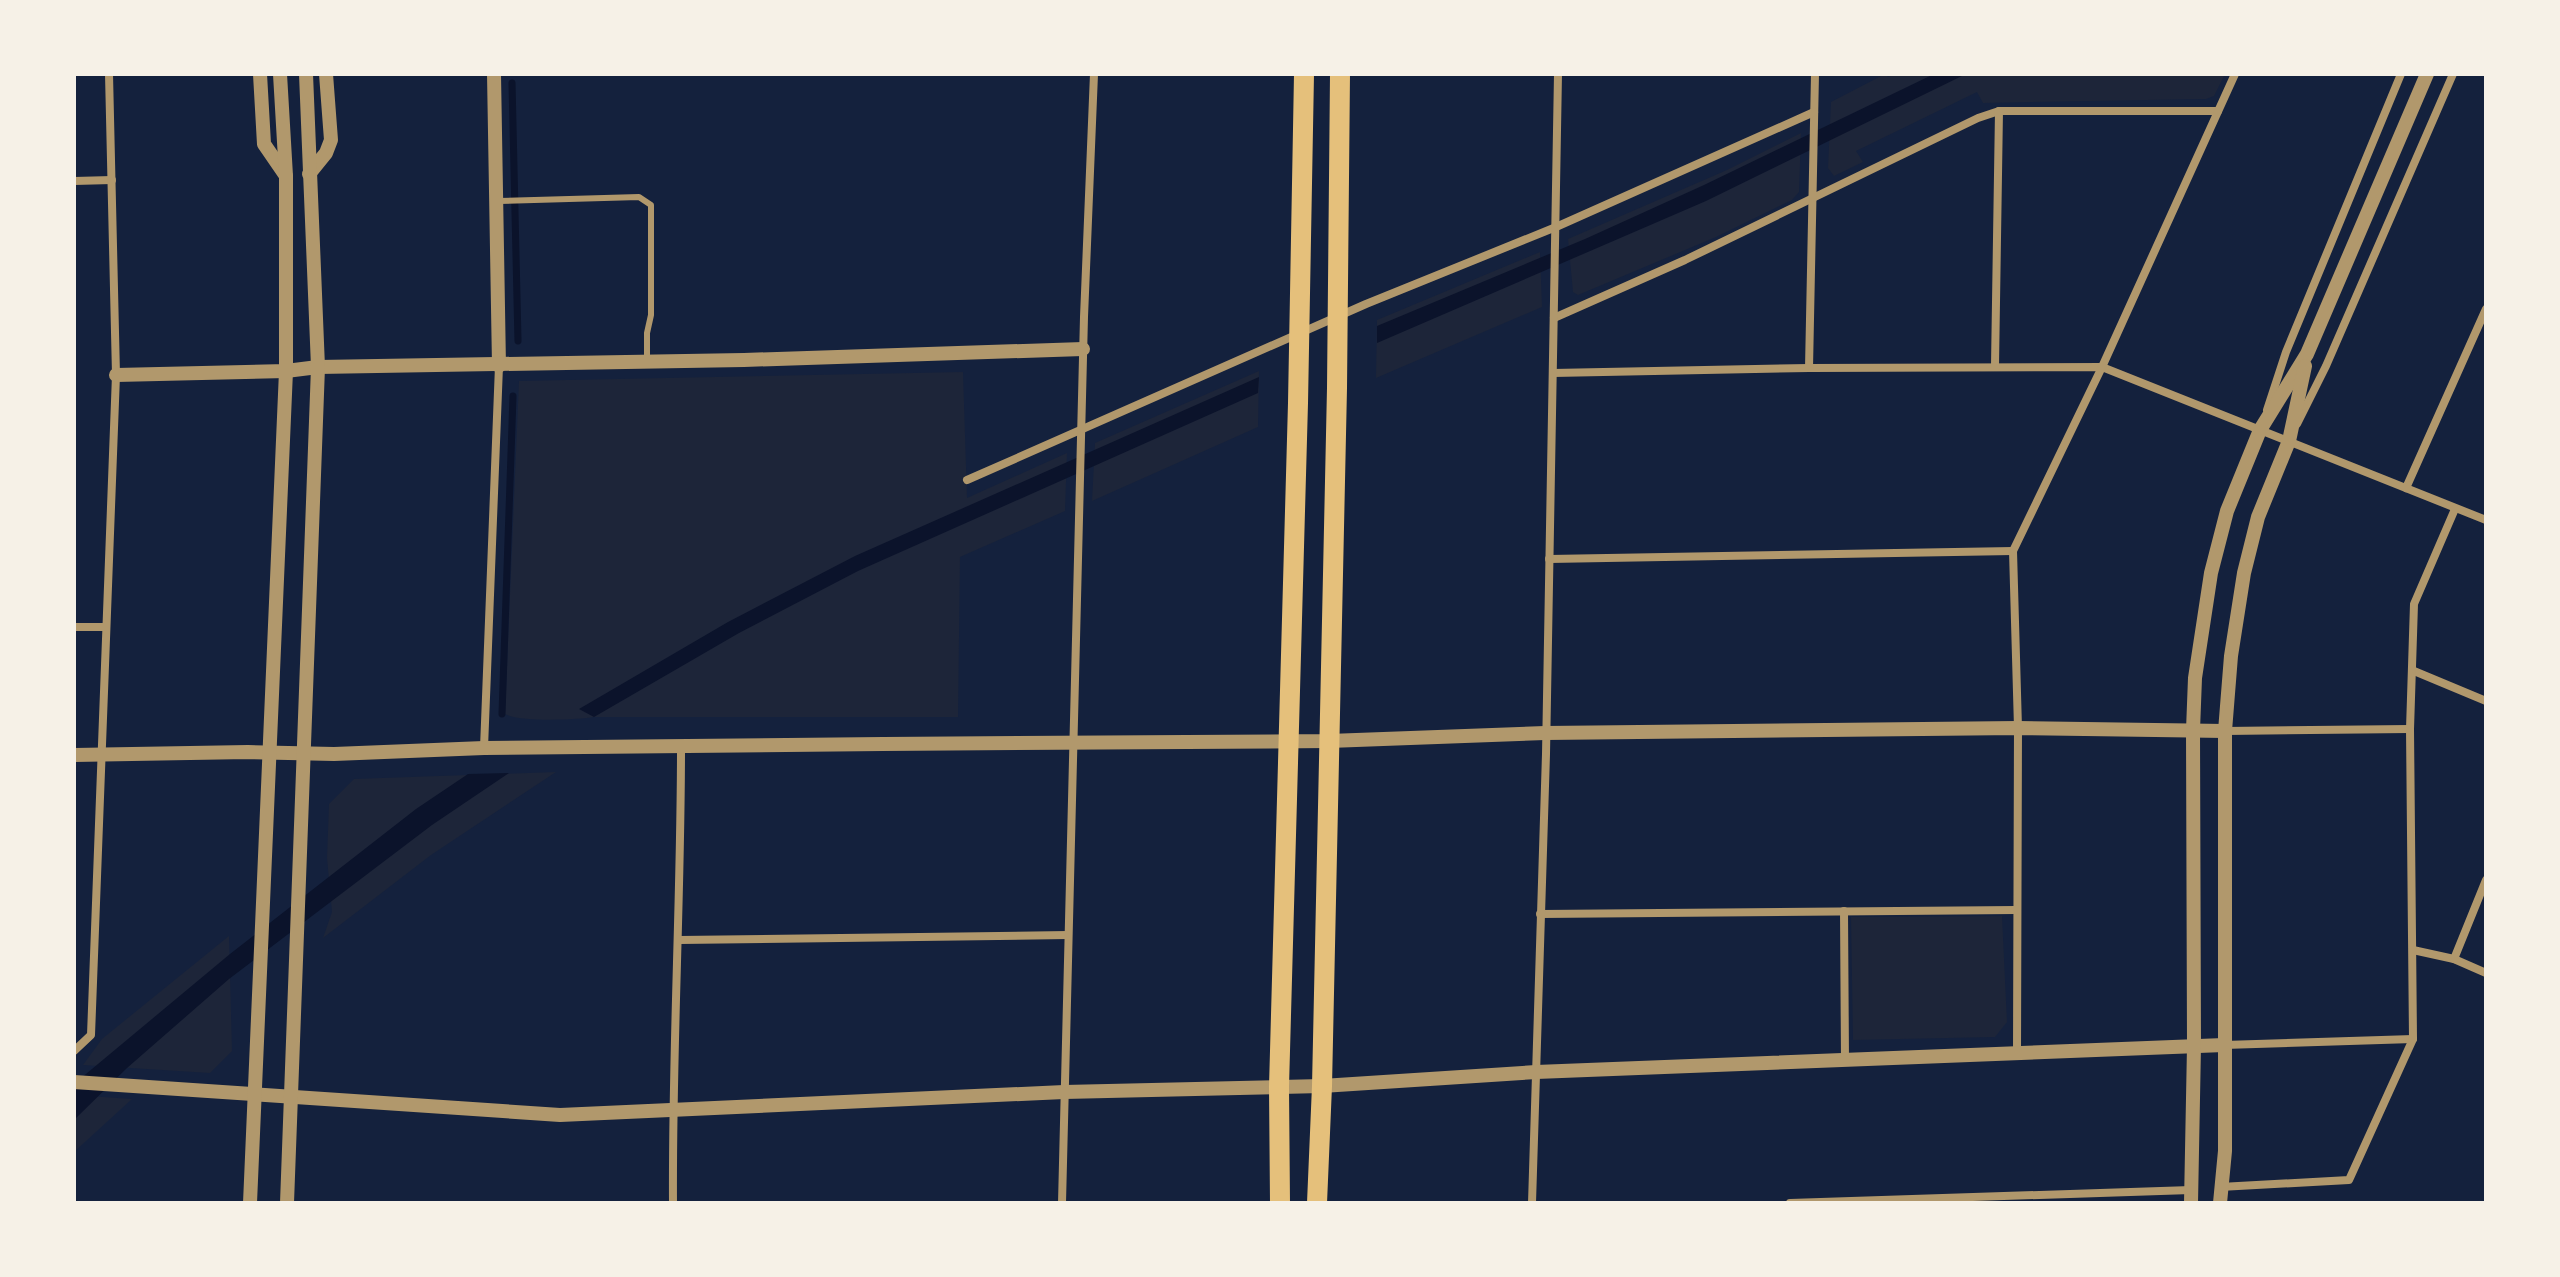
<svg xmlns="http://www.w3.org/2000/svg" width="2560" height="1277" font-family="'Roboto Serif',serif">
<style>
.green{fill:#1d2539}
.water{fill:#0b132b}
.lines{fill:none;stroke-linecap:round;stroke-linejoin:round}
.stream{stroke:#0b132b;stroke-width:7}
.service{stroke:#b1986c;stroke-width:6}
.minor{stroke:#b1986c;stroke-width:8}
.tertiary{stroke:#b1986c;stroke-width:14}
.primary{stroke:#e5c07b;stroke-width:20}
</style>
<rect width="100%" height="100%" fill="#14213d"/>
<g class="green">
<path d="M1885,74L1888,77L1895,74H2225L2214,96L2206,99L1983,103L1977,92L1856,151L1863,162L1834,176L1828,168L1831,102Z"/>
<path d="M1801,133L1799,192L1792,200L1716,237L1578,295L1573,292L1568,239L1727,170Z"/>
<path d="M1540,252L1542,307L1376,378L1377,320Z"/>
<path d="M1259,371L1258,427L1092,501L1095,443Z"/>
<path d="M963,372L967,498L1067,453L1065,511L960,557L958,717H594C577,720 518,722 505,714L519,381Z"/>
<path d="M556,772L431,855L323,938L332,912L327,858L329,804L354,779Z"/>
<path d="M2002,916L2007,1022L1995,1037L1853,1040L1851,917Z"/>
<path d="M229,936L232,1051L210,1073L83,1065L102,1039Z"/>
<path d="M74,1095L132,1099L74,1152Z"/>
</g>
<g class="water">
<path d="M1934,74H1966L1706,201L1377,343V326L1585,239L1704,185Z"/>
<path d="M1259,377L1258,393L858,571L739,633L594,717L579,709L728,622L855,556Z"/>
<path d="M509,773L432,825L229,979L127,1068L74,1120V1084L230,954L416,809L468,774Z"/>
</g>
<g class="lines">
<g class="stream">
<path d="M512,83L518,341"/>
<path d="M502,714L513,396"/>
</g>
<path class="service" d="M498,201L639,197L651,205V315L647,333V362"/>
<g class="minor">
<path d="M74,181L112,180"/>
<path d="M1554,318L1685,260L1978,118L1999,111H2218"/>
<path d="M1995,366L1999,111"/>
<path d="M1809,368L1815,74"/>
<path d="M1553,373L1809,368L2102,367L2486,520"/>
<path d="M2267,410L2286,352L2401,74"/>
<path d="M2297,424L2326,366L2453,74"/>
<path d="M967,480L1366,304L1556,227L1814,112"/>
<path d="M2406,488L2486,309"/>
<path d="M1549,559L2013,551"/>
<path d="M74,627H106"/>
<path d="M2414,671L2486,701"/>
<path d="M2225,731L2410,729"/>
<path d="M484,748L499,366"/>
<path d="M1844,911L1845,1061"/>
<path d="M1540,914L2016,910"/>
<path d="M679,940L1068,935"/>
<path d="M2413,950L2454,959L2486,973"/>
<path d="M2454,959L2486,880"/>
<path d="M2224,1045L2413,1039"/>
<path d="M74,1051L91,1035L116,375L109,74"/>
<path d="M2017,1054L2018,728L2013,551L2102,367L2235,74"/>
<path d="M2220,1187L2349,1180L2413,1039L2410,729L2414,604L2455,509"/>
<path d="M673,1203C672,1051 681,900 681,748"/>
<path d="M1062,1203L1084,317L1094,74"/>
<path d="M1532,1203L1546,754L1558,74"/>
<path d="M1790,1203L2191,1190"/>
</g>
<g class="tertiary">
<path d="M260,74L264,144L286,176"/>
<path d="M494,74L499,366"/>
<path d="M309,174L326,153L331,140L326,74"/>
<path d="M116,375L286,371L318,367L744,360L1083,349"/>
<path d="M74,755L248,752L334,754L484,748L883,744L1329,741L1545,733L2018,728L2225,731"/>
<path d="M74,1082L560,1115L1064,1092L1322,1086L1536,1072L2224,1045"/>
<path d="M250,1203L286,371V176L280,74"/>
<path d="M287,1203L318,367L306,74"/>
<path d="M2191,1203L2194,1046L2193,730L2195,678L2211,573L2227,511L2260,430L2307,354L2427,74"/>
<path d="M2220,1203L2225,1151V731L2231,656L2244,573L2258,517L2289,441L2305,366"/>
</g>
<g class="primary">
<path d="M1280,1203L1279,1087L1298,403L1304,74"/>
<path d="M1317,1203L1322,1086L1337,388L1340,74"/>
</g>
</g>
<rect width="2560" height="1277" fill="none" stroke="#f6f1e7" stroke-width="152"/>
</svg>
